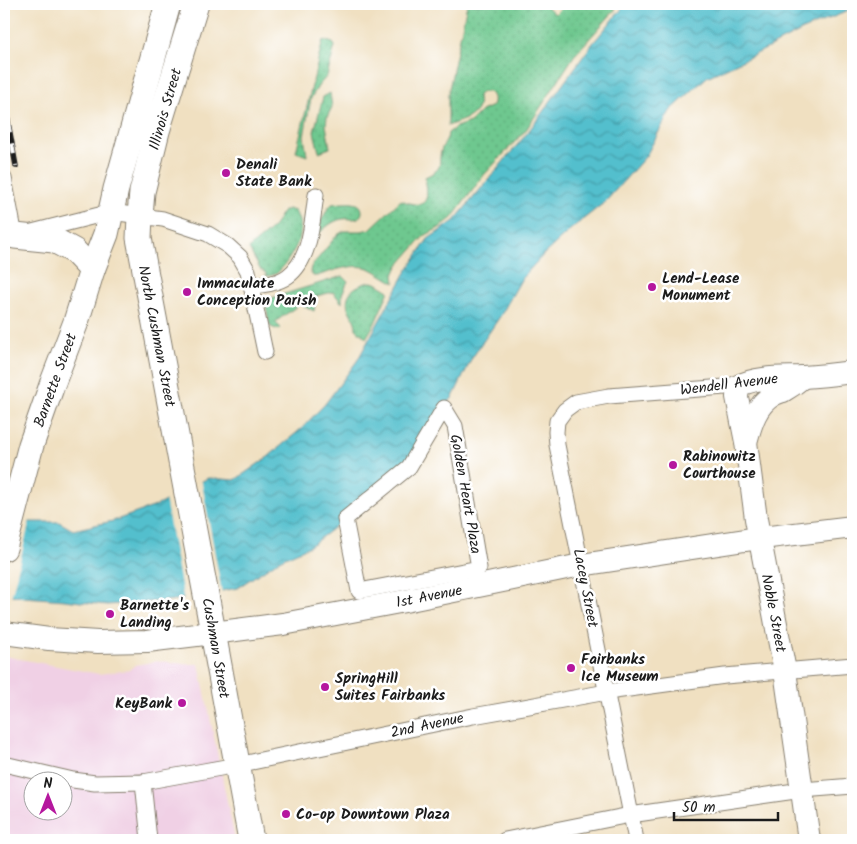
<svg xmlns="http://www.w3.org/2000/svg" width="857" height="844" font-family="Kalam,sans-serif">
<style>
.built{fill:#f0d0e5;fill-rule:evenodd}
.grass{fill:url(#grass-dots);stroke:#457256}
.water{fill:url(#water-waves);stroke:#386e74}
.pier{fill:#f0e0c1}
.lines{fill:none;stroke-linecap:round;stroke-linejoin:round}
.street-casing{stroke:#867e6e;stroke-width:17}
.secondary-casing{stroke:#867e6e;stroke-width:24}
.primary-casing{stroke:#867e6e;stroke-width:27}
.street{stroke:#fff;stroke-width:15}
.secondary{stroke:#fff;stroke-width:22}
.primary{stroke:#fff;stroke-width:25}
.rail-casing{stroke:#1c1c1c;stroke-width:5.5}
.rail{stroke:#fff;stroke-width:4;stroke-dasharray:11;stroke-linecap:butt}
.poi-dot{fill:#b5179e;stroke:#fff;stroke-width:2}
.labels{text-anchor:middle;stroke-width:5;stroke-linejoin:round;paint-order:stroke}
.street-label{font-size:15px;fill:#1c1c1c;stroke:#fff}
.poi-label{font-size:15px;font-weight:bold;fill:#1c1c1c;stroke:#fff;text-anchor:start}
</style>
<defs>
<pattern id="grass-dots" width="8" height="8" patternUnits="userSpaceOnUse" patternTransform="scale(1.25)"><rect width="8" height="8" fill="#6ec88f"/><path d="M2 2h.1M6 6h.1" fill="none" stroke="#5fab7b" stroke-width="1.8" stroke-linecap="round"/></pattern>
<pattern id="water-waves" width="16" height="10" patternUnits="userSpaceOnUse" patternTransform="scale(1.25)"><rect width="16" height="10" fill="#53bfcd"/><path d="M0 5q4-4 8 0t8 0" fill="none" stroke="#449aa6"/></pattern>
</defs>
<rect width="100%" height="100%" fill="#fff"/>
<filter id="ink" filterUnits="userSpaceOnUse"><feTurbulence type="fractalNoise" baseFrequency=".02" numOctaves="2"/><feDisplacementMap in="SourceGraphic" scale="10" xChannelSelector="R" yChannelSelector="G"/><feConvolveMatrix kernelMatrix="1 2 1 2 8 2 1 2 1" color-interpolation-filters="sRGB"/></filter>
<filter id="wash" filterUnits="userSpaceOnUse"><feTurbulence type="fractalNoise" baseFrequency=".0096" numOctaves="4" result="noise"/><feDisplacementMap in="SourceGraphic" scale="20" xChannelSelector="R" yChannelSelector="G"/><feGaussianBlur stdDeviation="1.12" result="paint"/><feColorMatrix in="noise" values="0 0 0 0 0 0 0 0 0 0 0 0 0 0 0 0 0 1.4 0 .05"/><feComposite in="paint" operator="in"/></filter>
<g filter="url(#wash)">
<rect width="100%" height="100%" fill="#f0e0c1"/>
<path class="built" d="M4,656L99,674L129,670L135,665L158,661L185,664H199L235,840H4ZM32,782H62V812H32Z"/>
<g class="grass">
<path d="M467,4H544L555,14L565,4H607L616,9L574,56L526,130L484,175L452,218L439,228L424,236L398,266L394,275L395,283C387,279 379,273 371,269C354,262 333,271 317,276H313L310,272L311,267L337,235L344,231H361L370,229L401,200C428,211 429,200 425,177C447,167 436,165 442,148C444,143 448,139 448,133L456,127L470,122L481,111L492,106C494,100 494,96 489,92H482L478,95C478,100 479,103 478,107C474,119 458,121 448,126V94Z"/>
<path d="M323,40L333,43L335,46L327,76L319,85L311,98L304,136L307,156L296,152Z"/>
<path d="M330,93L332,107L327,117L326,125L330,148L319,152L314,132L323,97Z"/>
<path d="M342,203C348,203 362,201 362,211C362,214 361,216 358,218C354,220 347,218 342,219C332,221 325,228 318,234H316L318,226L329,207L332,204Z"/>
<path d="M288,209L295,211C299,219 301,226 300,235C299,244 285,267 277,273C274,275 270,276 266,276V273L260,269L249,249C254,242 262,238 268,232C275,226 278,220 282,212Z"/>
<path d="M343,276L348,281L342,294V303L333,292L316,296L314,311L300,304L275,322L281,328L279,330L271,327L269,323L265,300Z"/>
<path d="M371,282L376,283L389,291L374,325L366,338L356,329C356,321 352,317 349,310C342,293 357,284 371,282Z"/>
</g>
<path class="water" d="M626,4H853V9L809,27L752,56L707,77L670,111L646,156L605,202L571,229L544,254L522,278L501,315L472,358L453,397L444,408L409,467L376,495L310,546L281,559L237,588L176,600L106,605L65,600L24,597L4,594L22,522H59L73,530L113,521L156,506L208,478L235,480L268,457L302,428L325,404L357,361L405,274L428,239L454,221L528,132L593,43Z"/>
<g class="pier">
<path d="M201,478L222,593L184,601L165,498Z"/>
<path d="M4,518L30,520L11,598L4,596Z"/>
</g>
</g>
<g filter="url(#ink)">
<g class="lines">
<g class="street-casing">
<g id="street">
<path d="M4,178L15,236"/>
<path d="M32,232L111,212L163,219L208,234L228,246L240,257L248,271L265,352"/>
<path d="M251,286C263,285 277,284 288,276C311,259 312,221 316,195"/>
<path d="M444,408L455,426L479,568L359,591L345,519L409,467Z"/>
<path d="M4,764L73,780L95,783L143,782L237,765L473,716L607,692L725,676L853,665"/>
<path d="M143,782L149,840"/>
<path d="M505,840L630,815L802,790L853,786"/>
<path d="M636,840L557,445L556,432L557,421L565,410L576,402L609,396L738,386"/>
</g>
</g>
<g class="secondary-casing">
<g id="secondary">
<path d="M746,442C751,424 756,405 773,395C776,393 780,392 783,391C790,387 797,382 803,377"/>
<path d="M4,633L49,639L98,642L147,641L213,633L283,624L410,600L581,565L745,540L853,527"/>
<path d="M809,840L785,671L756,519L746,442L737,397L738,386C759,376 781,378 803,377C820,376 837,374 853,372"/>
</g>
</g>
<g class="primary-casing">
<g id="primary">
<path d="M196,4L157,131L142,192L140,216L139,238L210,616L251,840"/>
<path d="M15,236L54,240L74,251L92,270"/>
<path d="M4,548L31,445L53,382L76,322L92,270L106,234L116,189L168,4"/>
</g>
</g>
<use href="#street" class="street"/>
<use href="#secondary" class="secondary"/>
<use href="#primary" class="primary"/>
<g class="rail-casing">
<path id="rail" d="M4,100L16,166"/>
</g>
<use href="#rail" class="rail"/>
</g>
</g>
<g class="poi-dot">
<circle cx="226" cy="173" r="5"/>
<circle cx="652" cy="287" r="5"/>
<circle cx="187" cy="292" r="5"/>
<circle cx="673" cy="465" r="5"/>
<circle cx="110" cy="614" r="5"/>
<circle cx="571" cy="668" r="5"/>
<circle cx="325" cy="687" r="5"/>
<circle cx="182" cy="703" r="5"/>
<circle cx="286" cy="814" r="5"/>
</g>
<g class="labels">
<g class="street-label">
<text transform="translate(165 109) rotate(-74)" y="5">Illinois Street</text>
<text transform="translate(157 336) rotate(79)" y="5">North Cushman Street</text>
<text transform="translate(55 380) rotate(-70)" y="5">Barnette Street</text>
<text transform="translate(729 384) rotate(-7)" y="5">Wendell Avenue</text>
<text transform="translate(466 494) rotate(80)" y="5">Golden Heart Plaza</text>
<text transform="translate(586 588) rotate(79)" y="5">Lacey Street</text>
<text transform="translate(429 596) rotate(-11)" y="5">1st Avenue</text>
<text transform="translate(774 613) rotate(79)" y="5">Noble Street</text>
<text transform="translate(216 648) rotate(80)" y="5">Cushman Street</text>
<text transform="translate(427 725) rotate(-12)" y="5">2nd Avenue</text>
</g>
<g class="poi-label">
<text x="236" y="169">Denali<tspan x="236" dy="17">State Bank</tspan></text>
<text x="662" y="283">Lend-Lease<tspan x="662" dy="17">Monument</tspan></text>
<text x="197" y="288">Immaculate<tspan x="197" dy="17">Conception Parish</tspan></text>
<text x="683" y="461">Rabinowitz<tspan x="683" dy="17">Courthouse</tspan></text>
<text x="120" y="610">Barnette's<tspan x="120" dy="17">Landing</tspan></text>
<text x="581" y="664">Fairbanks<tspan x="581" dy="17">Ice Museum</tspan></text>
<text x="335" y="683">SpringHill<tspan x="335" dy="17">Suites Fairbanks</tspan></text>
<text x="172" y="708" text-anchor="end">KeyBank</text>
<text x="296" y="819">Co-op Downtown Plaza</text>
</g>
</g>
<rect width="857" height="844" fill="none" stroke="#fff" stroke-width="20"/>
<g transform="translate(48 796)"><circle r="24" fill="#ffffff" stroke="#a4a4a4"/>
<path d="M0-4L9 19L0 12L-9 19Z" fill="#b5179e"/>
<text y="-8" font-size="14" font-weight="bold" text-anchor="middle" fill="#1c1c1c">N</text>
</g>
<path d="M674 812v8h104v-8" fill="none" stroke="#1c1c1c" stroke-width="2.5"/>
<text x="682" y="812" font-size="15" fill="#1c1c1c" stroke="#ffffff" stroke-width="4" paint-order="stroke">50 m</text>
</svg>
